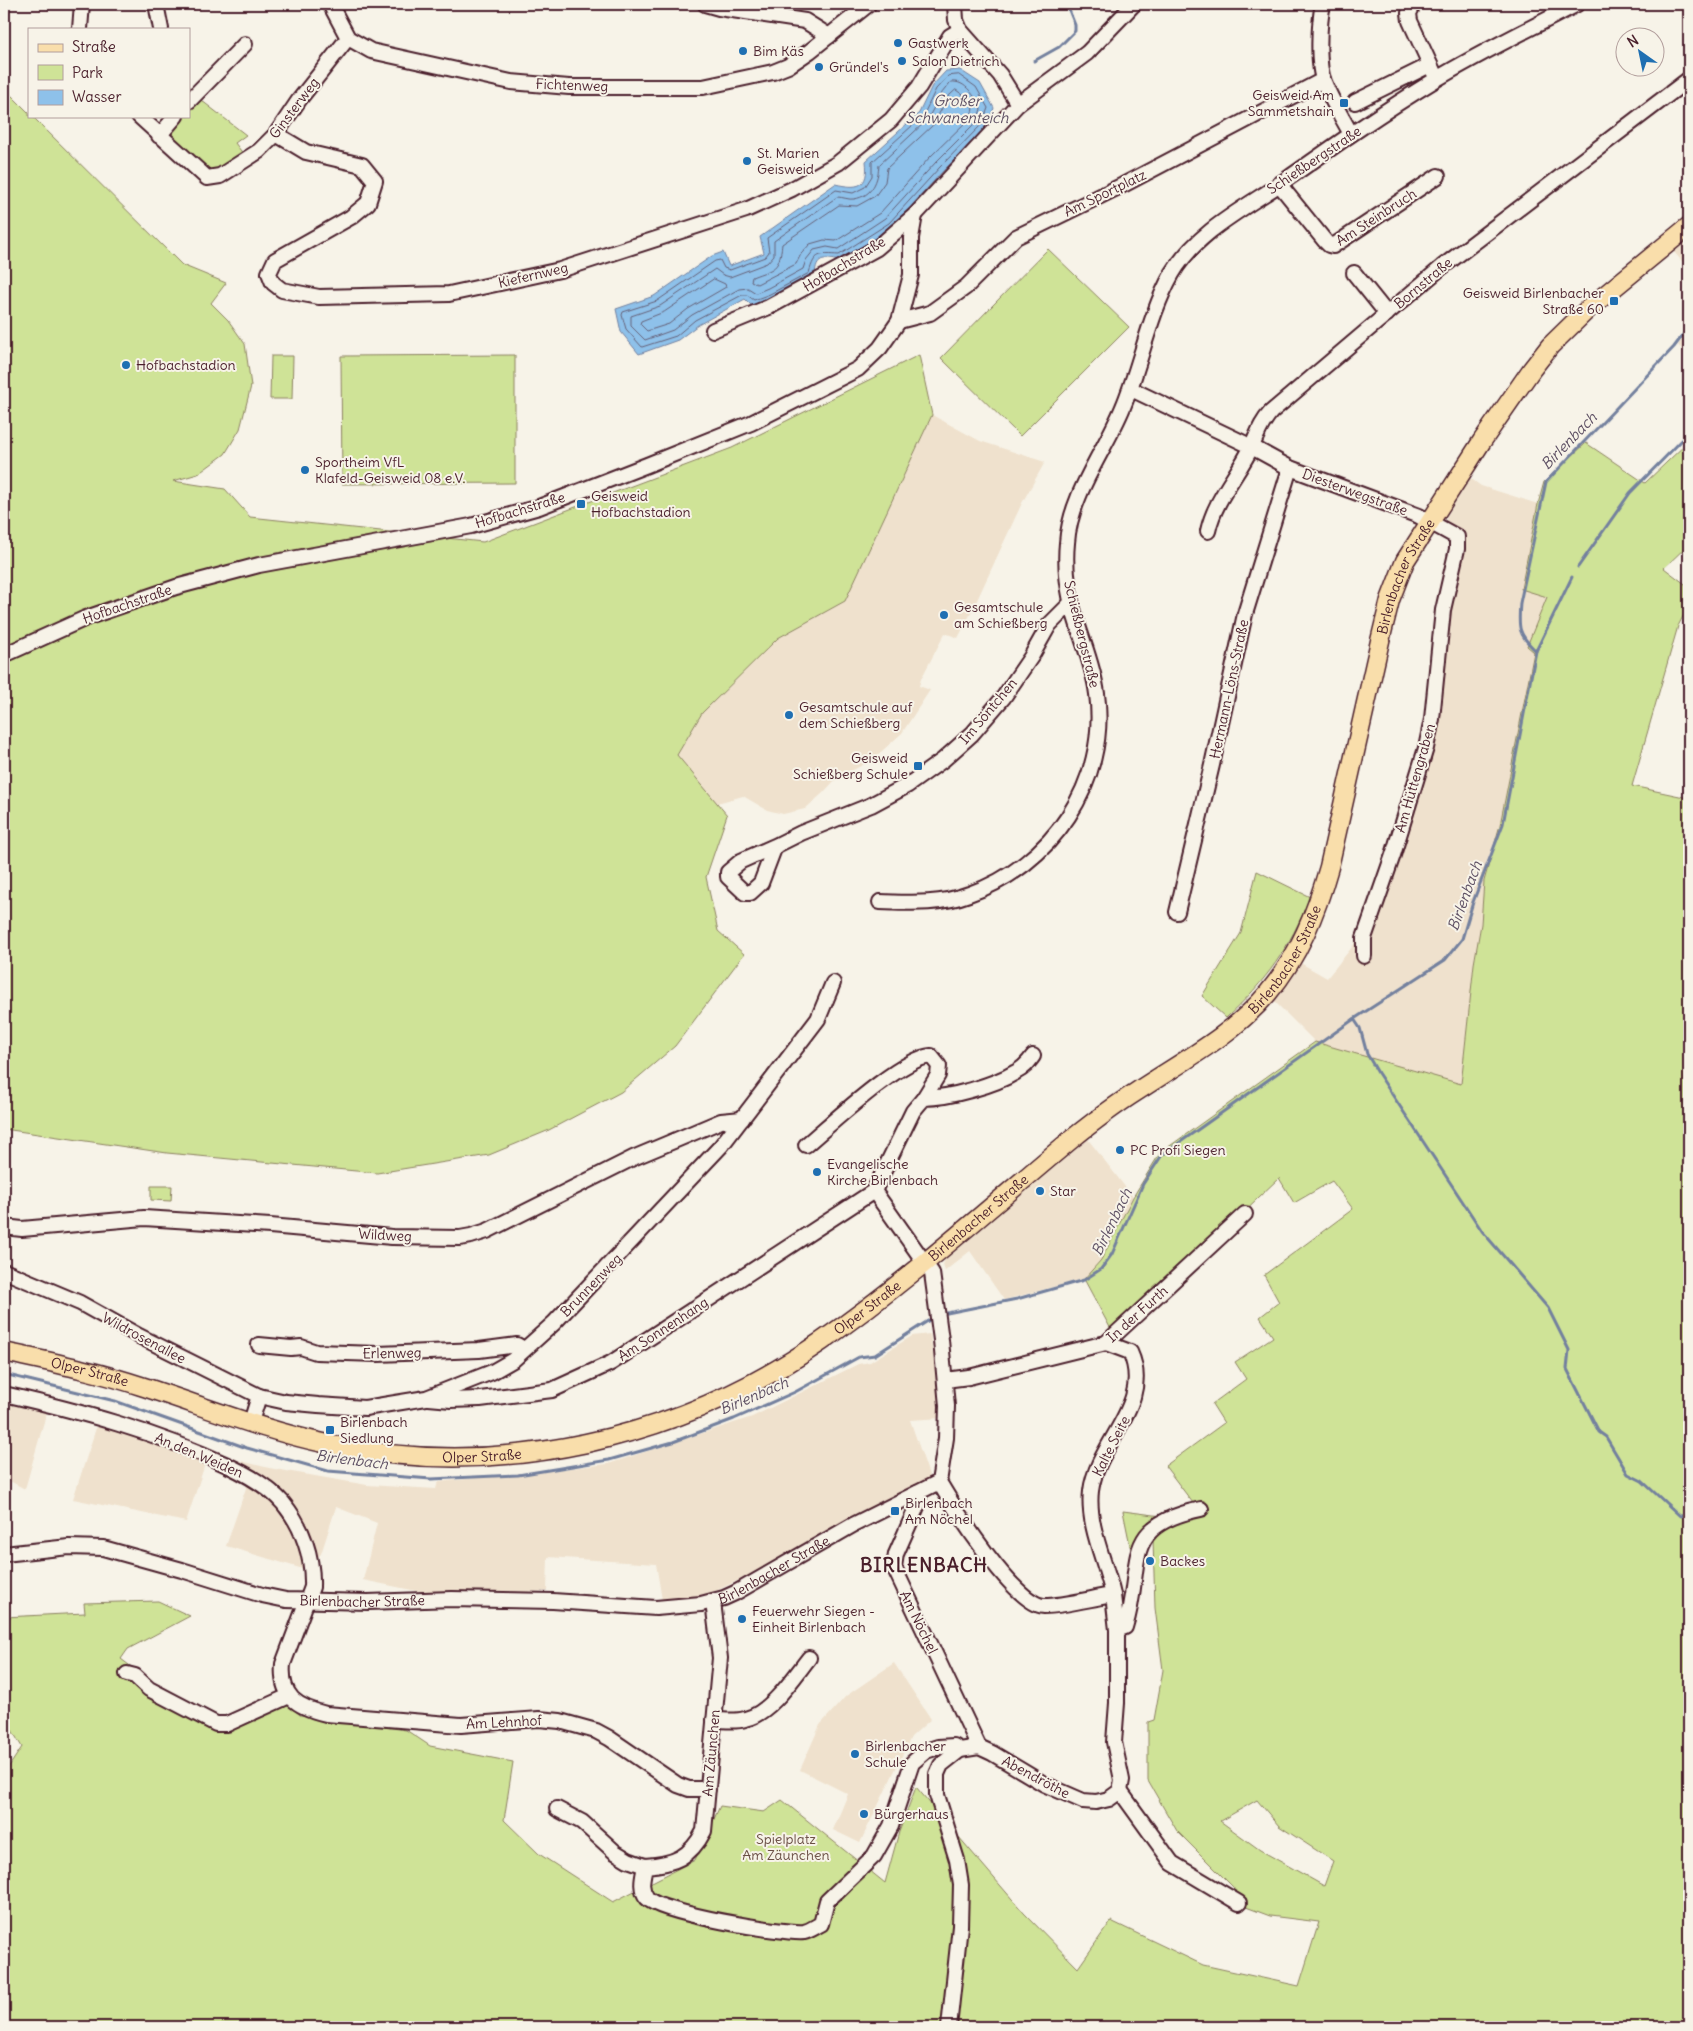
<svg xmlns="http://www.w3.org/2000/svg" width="1693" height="2031" font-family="Delius,sans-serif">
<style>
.built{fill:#efe1cd}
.green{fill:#cfe397;stroke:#8c8161;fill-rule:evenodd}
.water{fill:#8ec1ea;stroke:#73809e}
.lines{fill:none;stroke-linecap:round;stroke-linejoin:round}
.shore{stroke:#656077;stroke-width:1}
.stream{stroke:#73809e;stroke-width:3}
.minor-casing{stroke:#4a1f2b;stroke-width:18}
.major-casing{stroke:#4a1f2b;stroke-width:21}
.minor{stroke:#f7f3e8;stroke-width:14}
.major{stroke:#f9deab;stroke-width:18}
.poi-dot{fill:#1f6fb2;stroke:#f7f3e8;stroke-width:2}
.labels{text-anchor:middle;stroke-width:4;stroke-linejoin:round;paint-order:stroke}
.poi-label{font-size:14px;fill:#4a1f2b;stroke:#f7f3e8;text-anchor:start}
.street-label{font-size:14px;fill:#4a1f2b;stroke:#f7f3e8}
.park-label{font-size:14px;fill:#6b5046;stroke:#f7f3e8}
.water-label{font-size:15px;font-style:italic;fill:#5e5064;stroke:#f7f3e8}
.district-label{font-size:19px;font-weight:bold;letter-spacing:1px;fill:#4a1f2b;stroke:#f7f3e8}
</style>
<rect width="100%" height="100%" fill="#f7f3e8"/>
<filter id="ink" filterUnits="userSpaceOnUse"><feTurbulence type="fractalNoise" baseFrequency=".02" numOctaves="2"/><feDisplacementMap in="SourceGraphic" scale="10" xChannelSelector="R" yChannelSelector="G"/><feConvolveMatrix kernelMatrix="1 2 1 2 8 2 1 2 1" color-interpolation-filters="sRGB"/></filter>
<g filter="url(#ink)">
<g class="built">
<path d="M1689,239V269L1673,251Z"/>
<path d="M1689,330V358L1678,345Z"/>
<path d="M932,415L980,441L1045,462L1022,503L971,613L958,638L945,633L921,679L919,686L930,690L902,733L872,760L836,779L823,793L805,809L783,814L767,810L743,796L717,803L677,755L702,713L778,638L845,601Z"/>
<path d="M1470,478L1481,486L1538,504L1522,589L1548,597L1527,646L1534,652L1500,825L1484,881L1481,924L1474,964L1461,1085L1315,1042L1265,992L1290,957L1327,978L1353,946L1360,930L1409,783L1420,743L1450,546L1446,517Z"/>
<path d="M1087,1138L1133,1197L1101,1260L1084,1279L1004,1300L970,1251L945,1271L943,1265L946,1256Z"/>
<path d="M930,1334L942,1418L910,1420L930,1478L782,1560L711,1593L684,1598L662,1600L656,1564L548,1557L547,1591L441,1596L363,1580L377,1523L336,1507L321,1554L303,1569L226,1546L247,1485L205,1464L186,1522L73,1499L97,1425L269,1468L367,1485L436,1489L438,1482L608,1464L752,1417L858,1364L870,1362L912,1336Z"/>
<path d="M4,1401L47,1411L25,1489L4,1478Z"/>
<path d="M894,1663L931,1719L911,1737L860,1843L833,1830L848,1794L800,1770L820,1725L846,1696Z"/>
</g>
<g class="green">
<path d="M728,4H858L779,12Z"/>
<path d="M4,92L10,94L29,113V116H32L182,265L226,283L211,303L228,320L245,344L251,386L240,429L225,454L198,474L173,481L225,489L250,517L483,542L732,448L919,355L932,415L845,601L778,638L702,713L677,755L727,815L706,877L718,931L744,954L675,1046L621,1092L547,1131L489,1155L377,1173L167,1153L4,1129Z"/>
<path d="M197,97L246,135L235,143L244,155L217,170L205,172L168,138L170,126L179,116H189V107Z"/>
<path d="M1048,249L1129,327L1020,436L941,358Z"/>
<path d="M515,355V483L342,484L341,356Z"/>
<path d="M271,356H293L292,399H270Z"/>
<path d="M1689,441V544L1664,568L1689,587V605L1678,626L1632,786L1689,798V2027H4V1774L22,1747L4,1717V1617L85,1613L84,1603L158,1601L190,1616L128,1649L121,1659L158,1687L225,1729L279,1696L300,1715L406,1730L430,1746L513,1762L504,1820L539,1854L613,1902L695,1860L720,1806L764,1812L782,1800L885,1883L899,1832L916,1787L1024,1913L1078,1968L1111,1921L1203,1965L1299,1986L1319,1922L1270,1916L1230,1901L1234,1888L1177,1831L1148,1781V1722L1154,1720L1163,1670L1155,1608L1153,1539L1133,1560L1123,1511L1162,1516L1196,1507L1165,1466L1224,1423L1212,1404L1246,1379L1235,1362L1273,1337L1260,1317L1279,1302L1264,1275L1353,1209L1332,1181L1294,1203L1279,1178L1114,1335L1084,1279L1101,1260L1133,1197L1160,1153L1315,1042L1461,1084L1474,964L1481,924L1484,881L1500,825L1534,652L1527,646L1547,597L1521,589L1538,504L1544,482L1586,443L1645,483ZM1257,1800L1279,1826L1333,1861L1324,1886L1260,1850L1220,1821Z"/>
<path d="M1257,871L1310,897C1289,949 1267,980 1226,1018L1202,996L1241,933Z"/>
<path d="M151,1186H172L171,1201L151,1200Z"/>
</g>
<path class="water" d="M960,70L980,83L994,108L987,127L944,170L892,227L839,261C823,257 816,257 815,275L772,299L752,306L745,299L698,325L678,340L639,354L621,332L616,309L654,296L712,256L723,252L729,266L764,253L760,237L835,184C858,189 869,188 866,161L919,113L932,86L946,71Z"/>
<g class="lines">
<g class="shore">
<path d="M959,75L976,87L988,108L982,124L940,167L889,223L839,255C819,254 815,252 809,273L770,294L754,300L747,295H742L695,320L676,336L642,347L626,329L622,315L623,312L657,301L715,261L720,260L724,268L730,270L765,257L769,252L767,238L836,190L853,193L865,187L872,176V162L923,116L936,89L948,76Z"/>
<path d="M951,82C966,80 975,97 981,109L977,121L936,162L885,218L838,249L827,247L814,250L806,260L803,269L768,288L756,293L748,288L739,289L692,315L673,330L645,340L631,326V316L660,306L715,269L723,275L730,277L767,263L774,255V241L837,197C843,197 849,200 854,199C873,196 878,180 879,165L927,120L942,93Z"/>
<path d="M956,90L966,97L973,108L971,117L930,157L880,213L836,241L824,240L810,244L801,254L796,264L757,284L751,281L752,277C775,268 779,271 782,244L839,205L857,206L875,196L885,182L887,168L933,125L948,97Z"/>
<path d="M714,279L725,284L726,287L688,309L669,324L647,331L640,324L641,321L664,312Z"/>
</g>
<g class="stream">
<path d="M1034,61L1059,47L1075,31V25L1069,10L1072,4"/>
<path d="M1578,567L1630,493L1689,433"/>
<path d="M1536,651L1572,577"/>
<path d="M1354,1019L1360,1028L1367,1054L1378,1073L1482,1231L1548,1308L1569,1350L1567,1369L1599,1432L1606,1437L1628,1474L1642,1481L1680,1516L1689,1515"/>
<path d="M942,1314L1017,1299L1084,1280L1101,1269L1112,1254L1143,1184L1162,1155L1354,1019L1445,960L1462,939L1473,902L1503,824L1536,651C1518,634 1518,628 1520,603L1546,482L1674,347L1689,327"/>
<path d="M4,1374L115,1401L247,1448L328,1471L431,1479L518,1475L609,1460L673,1442L734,1419L795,1392L859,1357L875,1355L934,1317"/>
</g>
<g class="minor-casing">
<g id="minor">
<path d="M156,4L161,29"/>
<path d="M330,4L348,38L371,51L511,82L569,87H703L773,72L788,66L810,51L869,4"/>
<path d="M705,4L719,8L805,21L829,36"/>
<path d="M1323,4C1319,22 1317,65 1324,82C1331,100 1342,117 1351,134"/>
<path d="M1414,4L1409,13L1410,21L1434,73"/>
<path d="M80,29L82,4"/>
<path d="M189,101L245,44"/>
<path d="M1355,102L1430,65"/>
<path d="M1018,104L1087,53L1134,4"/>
<path d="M139,116L207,178L220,176L259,151L276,134L299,100L348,38"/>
<path d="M276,134L306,152L362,165L375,181L368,203L351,217L275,260L269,273L273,283L282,290L319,297L449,294L560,270L746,210L792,189L838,163L891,120L919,87L950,36L960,30"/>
<path d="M159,136L176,116"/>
<path d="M1279,184L1325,241L1329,245L1333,246L1438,176"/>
<path d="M1354,273L1387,314"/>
<path d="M899,321L930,313L966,287L1016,237L1123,185L1323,80"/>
<path d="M713,330L769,307L877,248L915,215L1018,104L1000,75L960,30L956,20L955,4"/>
<path d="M1131,389L1244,443"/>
<path d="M1252,447L1290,468L1419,516L1457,537V549L1443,610L1432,719L1426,748L1393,855L1364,938V956"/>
<path d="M1208,531C1215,499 1238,475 1252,446C1258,433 1261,423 1271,412L1442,267L1689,79"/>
<path d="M4,655L86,618L176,587L259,565L471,526L539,507L647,465L751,423L858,369L880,348L899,321L911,275V238L915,215"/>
<path d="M775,846L741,861L728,872V877L745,893H750L761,883L775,846L801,833L871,805L908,785L943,760L972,734L1003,698L1031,657L1049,625L1071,603"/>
<path d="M880,902C910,903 940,905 969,894C1051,866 1109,782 1097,694C1093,661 1078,633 1071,601C1067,582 1065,563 1067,543C1070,495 1105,451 1123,407C1141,364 1149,315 1172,274C1196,233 1241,210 1280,184C1331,148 1382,112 1435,80C1481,52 1530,29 1577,4"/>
<path d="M1177,912L1212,765L1245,614L1290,468"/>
<path d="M806,1145C832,1123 901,1058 931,1056L939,1066L938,1075L924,1098"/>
<path d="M4,1227L22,1229L144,1218L270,1226L392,1237L460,1238L471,1236L487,1231L633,1158L676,1140L721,1121L742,1119"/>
<path d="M4,1271L80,1303L139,1336L259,1396L251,1422"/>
<path d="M1106,1343L1130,1352C1154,1404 1097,1442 1091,1491C1087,1526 1106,1562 1113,1595"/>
<path d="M259,1345L291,1348L301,1347L316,1352L378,1354L479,1350L517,1345L524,1349"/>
<path d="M945,1380L969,1377L1106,1343L1245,1214"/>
<path d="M4,1394C79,1411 157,1432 227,1465C248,1475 268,1486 283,1503C303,1527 313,1557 312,1587L283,1664C280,1697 297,1707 326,1714L461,1725L539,1719L560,1721L596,1731L609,1738L678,1785L689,1789H708"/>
<path d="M259,1396L286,1402L318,1405L365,1408L426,1398L492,1372L513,1360L554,1323L721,1146L818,1019L833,983"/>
<path d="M429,1398L451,1400L480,1399L552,1390L611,1363L874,1191"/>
<path d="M939,1482C954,1508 1015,1605 1044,1606C1063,1606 1093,1598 1113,1595L1117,1630V1703L1114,1742L1122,1780L1120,1791L1109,1799L1096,1802L1083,1801L1044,1784L992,1753L979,1747L960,1750L941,1765L937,1774V1795L957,1860L961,1885L960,1926L949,2027"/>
<path d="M917,1493L919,1502L896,1554L894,1567L979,1747"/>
<path id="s1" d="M4,1554L69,1547L103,1548L182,1570L262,1595L286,1600L368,1602L452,1599L553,1601L656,1608L701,1604L724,1598L735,1593L853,1525L939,1482L946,1438L947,1406L941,1340L932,1273L874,1191L913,1111L924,1098C949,1098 995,1085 1016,1072C1024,1068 1028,1063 1033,1056"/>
<path d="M713,1602L720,1658L704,1831C690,1858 674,1864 645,1866C643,1877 639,1888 647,1898C660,1913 782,1934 804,1932C810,1931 816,1926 821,1924L827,1901L874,1856L891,1826L912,1763L926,1751L938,1747L954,1746L960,1750"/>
<path d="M1117,1630L1125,1627C1145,1565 1117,1526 1201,1509"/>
<path d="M127,1674L135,1676L149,1689L216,1724H227L289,1696"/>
<path d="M714,1720C724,1720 736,1722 745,1719C770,1714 794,1677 809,1658"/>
<path d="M1120,1791L1172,1863L1239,1903"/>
<path d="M557,1809L582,1822L615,1852L628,1860L645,1866"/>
</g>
</g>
<g class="major-casing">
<g id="major">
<path id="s2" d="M4,1352C50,1362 96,1371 141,1386C203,1406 265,1431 328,1444C499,1481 680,1439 822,1341C911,1279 990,1207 1073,1138C1093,1122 1114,1106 1136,1092C1181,1062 1233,1035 1268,993C1299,956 1316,913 1329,867L1380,641L1390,600L1405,561L1482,441L1532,369L1550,346L1588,309L1689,226"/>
</g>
</g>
<use href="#minor" class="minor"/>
<use href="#major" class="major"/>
</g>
</g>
<g class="poi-dot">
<circle cx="898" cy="43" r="5"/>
<circle cx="743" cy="51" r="5"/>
<circle cx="902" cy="61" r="5"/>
<circle cx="819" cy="67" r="5"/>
<rect x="1339" y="98" width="10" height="10" rx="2.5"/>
<circle cx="747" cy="161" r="5"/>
<rect x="1609" y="296" width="10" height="10" rx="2.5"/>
<circle cx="126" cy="365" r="5"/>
<circle cx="305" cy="470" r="5"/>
<rect x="576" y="499" width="10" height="10" rx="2.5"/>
<circle cx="944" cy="615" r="5"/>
<circle cx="789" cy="715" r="5"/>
<rect x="913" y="761" width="10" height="10" rx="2.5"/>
<circle cx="1120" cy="1150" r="5"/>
<circle cx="817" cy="1172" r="5"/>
<circle cx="1040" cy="1191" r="5"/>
<rect x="325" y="1425" width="10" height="10" rx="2.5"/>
<rect x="890" y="1506" width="10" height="10" rx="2.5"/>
<circle cx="1150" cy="1561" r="5"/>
<circle cx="742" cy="1619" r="5"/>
<circle cx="855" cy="1754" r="5"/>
<circle cx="864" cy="1814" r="5"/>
</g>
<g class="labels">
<g class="poi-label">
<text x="908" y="48">Gastwerk</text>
<text x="753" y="56">Bim Käs</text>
<text x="912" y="66">Salon Dietrich</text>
<text x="829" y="72">Gründel's</text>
<text x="1334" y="100" text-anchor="end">Geisweid Am<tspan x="1334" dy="16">Sammetshain</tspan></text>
<text x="757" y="158">St. Marien<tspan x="757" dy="16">Geisweid</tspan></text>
<text x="1604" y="298" text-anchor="end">Geisweid Birlenbacher<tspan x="1604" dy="16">Straße 60</tspan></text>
<text x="136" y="370">Hofbachstadion</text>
<text x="315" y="467">Sportheim VfL<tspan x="315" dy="16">Klafeld-Geisweid 08 e.V.</tspan></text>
<text x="591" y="501">Geisweid<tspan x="591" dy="16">Hofbachstadion</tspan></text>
<text x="954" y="612">Gesamtschule<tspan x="954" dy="16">am Schießberg</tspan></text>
<text x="799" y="712">Gesamtschule auf<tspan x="799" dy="16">dem Schießberg</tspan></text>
<text x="908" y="763" text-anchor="end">Geisweid<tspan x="908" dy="16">Schießberg Schule</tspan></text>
<text x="1130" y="1155">PC Profi Siegen</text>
<text x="827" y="1169">Evangelische<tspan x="827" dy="16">Kirche Birlenbach</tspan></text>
<text x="1050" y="1196">Star</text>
<text x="340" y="1427">Birlenbach<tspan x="340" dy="16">Siedlung</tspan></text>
<text x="905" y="1508">Birlenbach<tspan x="905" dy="16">Am Nöchel</tspan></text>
<text x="1160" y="1566">Backes</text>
<text x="752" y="1616">Feuerwehr Siegen -<tspan x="752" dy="16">Einheit Birlenbach</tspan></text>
<text x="865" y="1751">Birlenbacher<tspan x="865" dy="16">Schule</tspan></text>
<text x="874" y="1819">Bürgerhaus</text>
</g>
<g class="street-label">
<text transform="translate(572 85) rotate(2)" y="5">Fichtenweg</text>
<text transform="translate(294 108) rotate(-53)" y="5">Ginsterweg</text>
<text transform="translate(1314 160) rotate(-34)" y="5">Schießbergstraße</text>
<text transform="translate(1105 193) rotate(-26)" y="5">Am Sportplatz</text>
<text transform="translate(1376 217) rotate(-33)" y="5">Am Steinbruch</text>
<text transform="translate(844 264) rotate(-31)" y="5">Hofbachstraße</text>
<text transform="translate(533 275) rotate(-13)" y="5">Kiefernweg</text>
<text transform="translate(1423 283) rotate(-40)" y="5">Bornstraße</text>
<text transform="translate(1355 492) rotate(20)" y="5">Diesterwegstraße</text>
<text transform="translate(520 510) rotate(-17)" y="5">Hofbachstraße</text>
<text dy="5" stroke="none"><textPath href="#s2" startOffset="1865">Birlenbacher Straße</textPath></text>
<text transform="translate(127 604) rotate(-19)" y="5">Hofbachstraße</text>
<text transform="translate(1082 634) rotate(76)" y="5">Schießbergstraße</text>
<text transform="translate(1229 689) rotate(-78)" y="5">Hermann-Löns-Straße</text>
<text transform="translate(988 711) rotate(-50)" y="5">Im Söntchen</text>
<text transform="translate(1415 778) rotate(-74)" y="5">Am Hüttengraben</text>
<text dy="5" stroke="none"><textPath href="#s2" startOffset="1460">Birlenbacher Straße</textPath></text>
<text dy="5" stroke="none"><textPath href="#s2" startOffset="1055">Birlenbacher Straße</textPath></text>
<text transform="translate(385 1235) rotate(3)" y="5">Wildweg</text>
<text transform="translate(591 1285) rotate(-46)" y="5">Brunnenweg</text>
<text dy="5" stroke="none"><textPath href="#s2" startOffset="912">Olper Straße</textPath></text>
<text transform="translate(1137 1314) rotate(-42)" y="5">In der Furth</text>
<text transform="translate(663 1329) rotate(-33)" y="5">Am Sonnenhang</text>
<text transform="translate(144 1338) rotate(28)" y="5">Wildrosenallee</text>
<text transform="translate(392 1353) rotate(-1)" y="5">Erlenweg</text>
<text dy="5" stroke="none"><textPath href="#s2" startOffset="88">Olper Straße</textPath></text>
<text transform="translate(1111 1446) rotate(-63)" y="5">Kalte Seite</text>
<text transform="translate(199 1455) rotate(23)" y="5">An den Weiden</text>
<text dy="5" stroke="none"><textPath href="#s2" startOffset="492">Olper Straße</textPath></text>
<text dy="5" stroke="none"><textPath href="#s1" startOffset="786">Birlenbacher Straße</textPath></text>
<text dy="5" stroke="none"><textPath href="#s1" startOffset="366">Birlenbacher Straße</textPath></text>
<text transform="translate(919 1622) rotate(64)" y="5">Am Nöchel</text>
<text transform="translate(504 1722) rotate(-3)" y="5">Am Lehnhof</text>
<text transform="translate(711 1753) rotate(-85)" y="5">Am Zäunchen</text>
<text transform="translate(1036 1777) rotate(28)" y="5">Abendröthe</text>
</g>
<g class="park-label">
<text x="786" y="1844">Spielplatz<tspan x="786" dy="16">Am Zäunchen</tspan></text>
</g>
<g class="water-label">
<text x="957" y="106">Großer<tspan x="957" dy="17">Schwanenteich</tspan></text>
<text transform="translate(1569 441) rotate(-46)" y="5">Birlenbach</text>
<text transform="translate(1465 896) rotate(-70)" y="5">Birlenbach</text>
<text transform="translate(1112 1222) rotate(-64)" y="5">Birlenbach</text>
<text transform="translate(754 1396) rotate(-23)" y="5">Birlenbach</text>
<text transform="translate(352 1460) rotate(7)" y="5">Birlenbach</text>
</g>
<g class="district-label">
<text x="924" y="1572">BIRLENBACH</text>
</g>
</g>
<rect width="1693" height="2031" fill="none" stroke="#f7f3e8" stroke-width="20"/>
<rect x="10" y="10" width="1673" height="2011" fill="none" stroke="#4a1f2b" stroke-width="2" filter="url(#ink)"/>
<rect x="28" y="28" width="162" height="90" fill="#f7f3e8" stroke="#b29e9c"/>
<rect x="38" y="44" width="25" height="8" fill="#f9deab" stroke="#b29e9c"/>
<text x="72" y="52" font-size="15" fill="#4a1f2b">Straße</text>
<rect x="38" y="65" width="25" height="15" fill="#cfe397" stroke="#b29e9c"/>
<text x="72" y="78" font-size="15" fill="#4a1f2b">Park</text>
<rect x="38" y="90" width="25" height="15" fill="#8ec1ea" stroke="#b29e9c"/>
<text x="72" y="102" font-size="15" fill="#4a1f2b">Wasser</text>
<g transform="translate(1640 52) rotate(327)"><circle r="24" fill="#f7f3e8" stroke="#b29e9c"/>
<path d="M0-4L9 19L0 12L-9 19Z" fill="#1f6fb2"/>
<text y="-8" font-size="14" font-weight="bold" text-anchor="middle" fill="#4a1f2b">N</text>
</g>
</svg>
